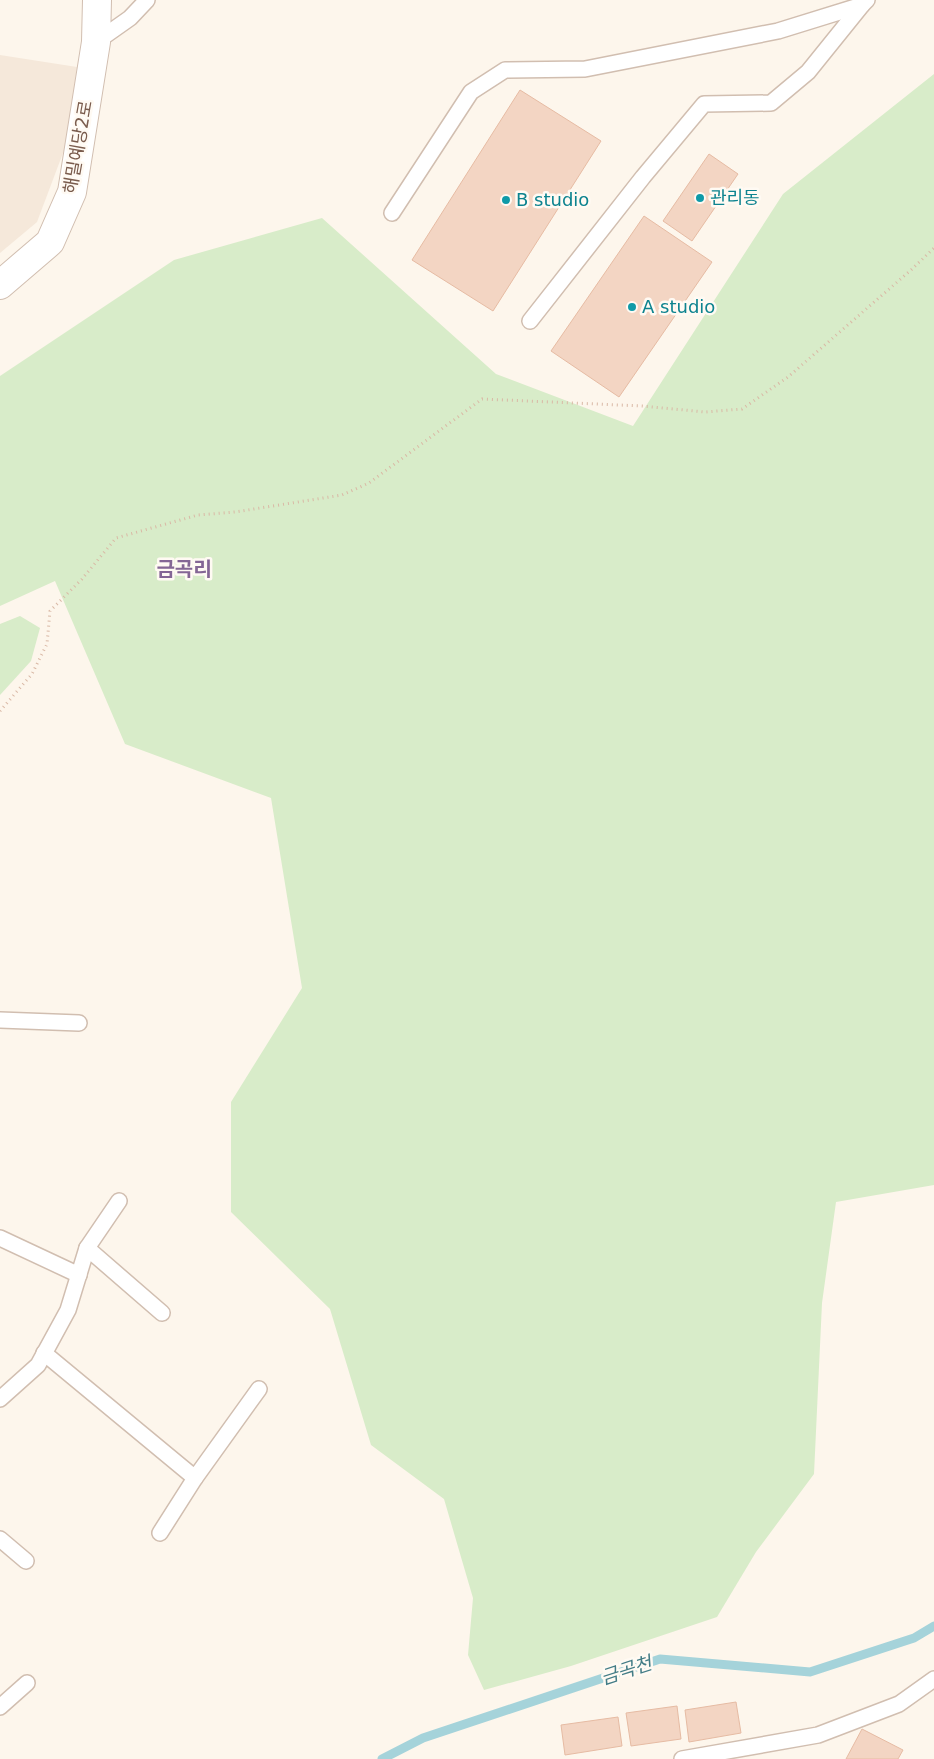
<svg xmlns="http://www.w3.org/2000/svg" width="934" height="1759" font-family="'DejaVu Sans','Noto Sans KR',sans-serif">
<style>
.residential{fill:#f5e8da}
.green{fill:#d8ecc9}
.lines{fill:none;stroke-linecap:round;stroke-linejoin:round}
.stream{stroke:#a5d3da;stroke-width:9}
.building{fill:#f3d5c3;stroke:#e6bba3}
.lane-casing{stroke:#d1beb0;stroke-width:18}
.street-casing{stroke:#d1beb0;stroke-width:30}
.path{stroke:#d9b8a5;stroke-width:3;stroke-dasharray:1 4;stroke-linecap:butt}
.lane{stroke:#fff;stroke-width:15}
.street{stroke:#fff;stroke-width:28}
.culture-dot{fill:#0f9aa8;stroke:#fffaf3;stroke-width:2}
.labels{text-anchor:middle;stroke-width:5;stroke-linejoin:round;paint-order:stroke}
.street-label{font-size:18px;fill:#7a5c4d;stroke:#fffaf3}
.culture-label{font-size:18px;fill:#0d838f;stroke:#fffaf3;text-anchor:start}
.water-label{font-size:19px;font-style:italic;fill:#437c86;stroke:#fffaf3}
.quarter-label{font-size:20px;font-weight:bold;fill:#846695;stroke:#fffaf3}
</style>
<rect width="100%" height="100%" fill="#fdf6ec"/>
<path class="residential" d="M0,55L77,67L66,145L37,222L0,253Z"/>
<g class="green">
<path d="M934,74V1185L836,1202L822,1303L814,1474L756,1552L717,1617L571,1666L484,1690L468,1655L473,1598L444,1499L371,1445L330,1309L231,1212V1102L302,988L271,798L125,744L55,581L0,606V376L174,260L322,218L496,374L633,426L783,194Z"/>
<path d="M20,616L40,628L31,661L0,695V624Z"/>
</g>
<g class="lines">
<path class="stream" d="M382,1759L423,1738L660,1659L810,1672L914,1638L934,1626"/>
</g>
<g class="building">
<path d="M520,90L601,141L493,311L412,260Z"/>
<path d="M709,154L738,174L692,241L663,221Z"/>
<path d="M644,216L712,262L619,397L551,351Z"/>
<path d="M736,1702L741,1733L689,1742L685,1710Z"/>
<path d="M677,1706L681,1739L631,1746L626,1713Z"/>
<path d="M618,1717L622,1746L565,1755L561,1725Z"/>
<path d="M862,1729L903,1750L898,1759H846Z"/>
</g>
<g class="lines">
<g class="lane-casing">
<g id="lane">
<path d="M96,42L130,18L147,0"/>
<path d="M392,213L471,92L505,70L585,69L778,31L862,5L867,0"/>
<path d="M530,321L643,177L704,104L771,103L808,72L862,5"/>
<path d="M0,1020L79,1023"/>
<path d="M0,1238L79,1275"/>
<path d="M87,1248L162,1313"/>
<path d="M44,1353L195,1478L259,1389"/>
<path d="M0,1399L38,1365L68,1310L87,1248L119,1201"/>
<path d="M160,1533L195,1478"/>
<path d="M0,1539L26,1561"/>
<path d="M0,1707L27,1683"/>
<path d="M682,1759L818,1735L899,1704L934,1679"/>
</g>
</g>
<g class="street-casing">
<path id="street" d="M0,285L50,242L72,192L96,42L97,0"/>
</g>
<path class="path" d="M0,711L32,674L47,644L50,611L82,579L116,538L198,515L235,512L342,495L369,483L482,399L642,406L705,412L742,409L788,377L911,270L934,248"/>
<use href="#lane" class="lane"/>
<use href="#street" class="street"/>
</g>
<g class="culture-dot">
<circle cx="700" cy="198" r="5"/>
<circle cx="506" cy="200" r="5"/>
<circle cx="632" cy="307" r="5"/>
</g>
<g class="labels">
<g class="street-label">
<text transform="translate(78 147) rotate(-80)" y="6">해밀예당2로</text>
</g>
<g class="culture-label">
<text x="710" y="204">관리동</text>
<text x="516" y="206">B studio</text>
<text x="642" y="313">A studio</text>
</g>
<g class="water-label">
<text transform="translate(626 1670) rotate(-18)" y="7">금곡천</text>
</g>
<g class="quarter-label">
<text x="184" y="576">금곡리</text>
</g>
</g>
</svg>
